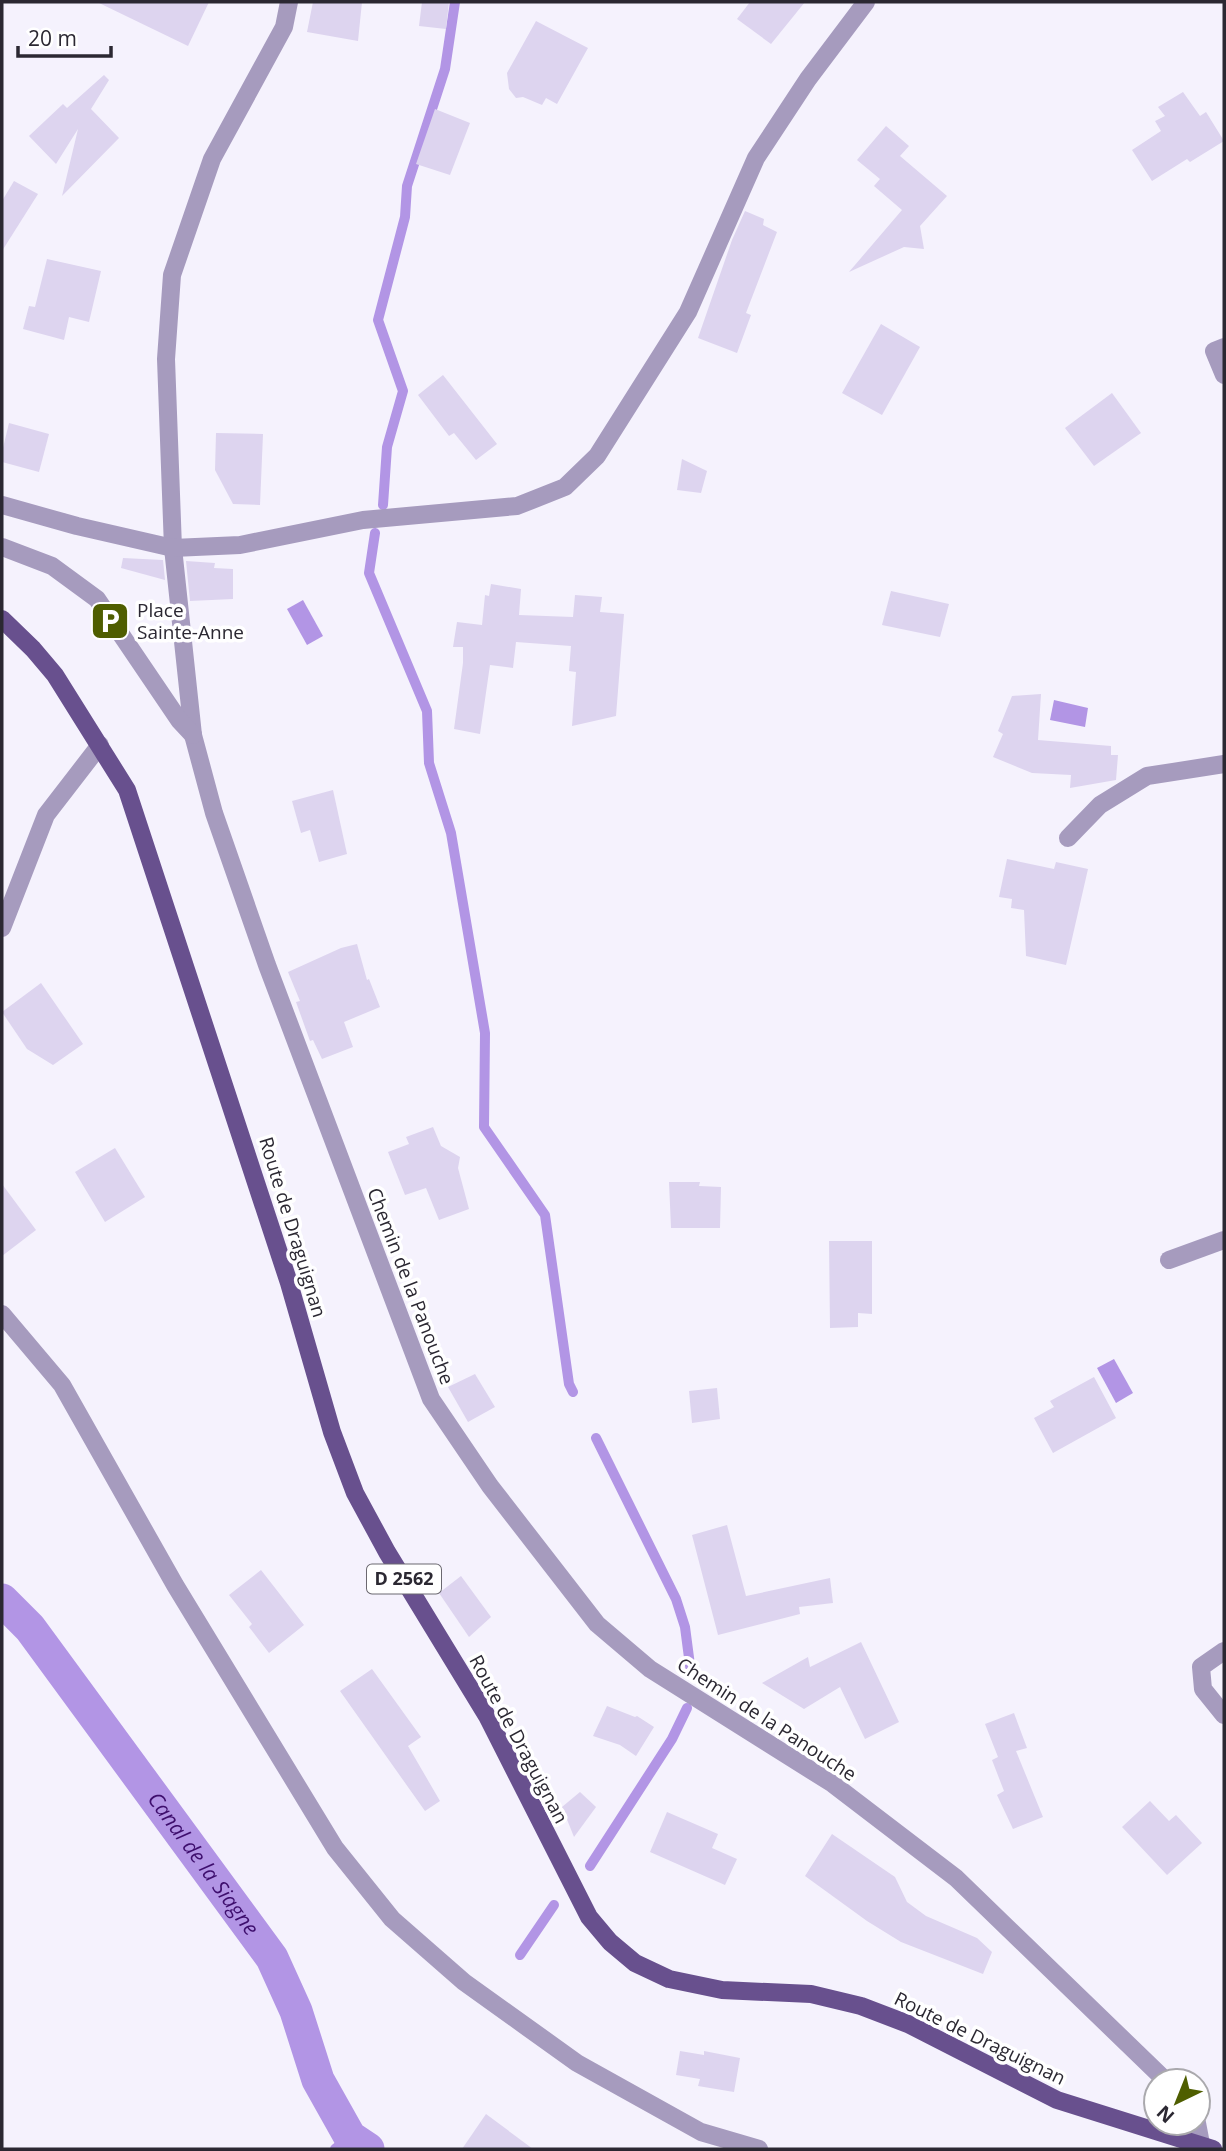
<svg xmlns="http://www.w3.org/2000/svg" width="1226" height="2151" font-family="'Open Sans',sans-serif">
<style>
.water{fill:#b295e5}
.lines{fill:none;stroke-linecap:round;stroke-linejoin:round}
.stream{stroke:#b295e5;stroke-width:10}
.canal{stroke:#b295e5;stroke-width:33}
.building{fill:#ddd4ef}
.minor{stroke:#a69bbe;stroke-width:18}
.major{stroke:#68508e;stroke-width:18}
.labels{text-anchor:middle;stroke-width:7;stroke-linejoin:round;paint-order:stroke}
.shield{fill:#fff;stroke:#6b6870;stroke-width:2}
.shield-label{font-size:18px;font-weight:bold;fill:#2b2832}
.poi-label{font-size:19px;fill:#2b2832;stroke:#fff;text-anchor:start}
.street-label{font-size:19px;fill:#2b2832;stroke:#fff}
.water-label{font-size:21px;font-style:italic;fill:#3e0e6d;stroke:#fff}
</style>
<rect width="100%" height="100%" fill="#f5f2fd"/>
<g class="water">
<path d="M303,600L323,636L307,645L287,609Z"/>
<path d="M1054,700L1088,708L1085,727L1050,720Z"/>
<path d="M1114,1359L1133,1393L1116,1403L1097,1368Z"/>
</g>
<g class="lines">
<g class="stream">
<path d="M383,505L387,447L403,391L378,320L405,217L407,186L445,69L455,2"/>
<path d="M375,533L369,573L427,711L429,763L451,833L485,1033L484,1127L545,1215L569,1384L573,1392"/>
<path d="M596,1438L676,1599L685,1627L691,1673"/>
<path d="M590,1866L672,1739L687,1708"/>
<path d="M520,1955L554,1905"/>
<path d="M335,2149L350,2137"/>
</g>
<path class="canal" id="s1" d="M2,1600L30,1628L272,1958L296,2011L318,2080L350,2137L368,2149"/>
</g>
<g class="building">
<path d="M97,2H209L188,46Z"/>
<path d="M313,2H362L358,41L307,32Z"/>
<path d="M422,2H449L446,29L419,26Z"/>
<path d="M750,2H805L771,44L737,19Z"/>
<path d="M536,21L588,48L557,104L546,98L542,105L523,97L516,98L509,89L507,73Z"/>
<path d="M104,75L109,80L91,109L119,138L62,196L78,129L56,164L29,136L63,104L67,108Z"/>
<path d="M1183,92L1200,116L1206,112L1224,141L1190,162L1187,159L1152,181L1132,150L1161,131L1155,121L1165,116L1158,107Z"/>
<path d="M435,109L470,123L450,175L416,164Z"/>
<path d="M886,126L909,146L900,156L947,196L920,226L924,249L904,247L849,272L902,210L874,186L880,179L857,160Z"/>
<path d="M14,181L38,194L2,251V201Z"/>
<path d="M745,211L764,219L763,225L777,232L746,313L751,315L737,353L698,338L732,240Z"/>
<path d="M47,259L101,271L89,322L69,317L64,340L23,329L29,306L35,307Z"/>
<path d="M881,324L920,347L882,415L842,393Z"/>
<path d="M443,375L497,444L476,460L454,433L449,436L418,395Z"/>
<path d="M1112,393L1141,433L1094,466L1065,428Z"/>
<path d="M9,423L49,434L39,472L2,462V452Z"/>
<path d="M216,433L263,434L260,505L233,504L215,470Z"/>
<path d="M682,459L707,471L701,493L677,490Z"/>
<path d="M123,558L163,560L165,580L121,568Z"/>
<path d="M186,561L215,563L214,568L233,569V599L190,601Z"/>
<path d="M491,584L521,589L519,615L573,617L575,595L602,597L600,612L624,614L616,716L572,726L576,672L569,671L571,646L516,642L513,668L490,665L480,734L454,729L463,663V647H453L457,622L482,625L485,595L489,596Z"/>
<path d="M891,591L949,604L940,637L882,625Z"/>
<path d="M1041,694L1038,740L1111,746V755H1118L1116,780L1070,788L1071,775L1032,773L993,757L1003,734L998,731L1012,696Z"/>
<path d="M333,790L347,854L319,862L310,830L301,833L292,801Z"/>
<path d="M1007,859L1054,869L1056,862L1088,869L1066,965L1026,956L1024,910L1011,908L1012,899L999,897Z"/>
<path d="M357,944L367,980L369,979L380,1007L344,1022L353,1047L322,1059L313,1040L310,1041L296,1002L300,1001L288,972L341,948Z"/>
<path d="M41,983L83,1044L53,1065L27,1049L2,1012Z"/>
<path d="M433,1127L441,1146L460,1157L458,1168L469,1209L439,1220L426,1188L405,1195L388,1152L409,1144L406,1137Z"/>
<path d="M115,1148L145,1197L105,1222L75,1172Z"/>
<path d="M669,1182H700L699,1186L721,1187L720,1228H671Z"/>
<path d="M2,1184L36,1230L2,1256Z"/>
<path d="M829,1241H872V1314L858,1313V1327L830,1328Z"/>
<path d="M475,1374L495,1407L468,1422L448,1387Z"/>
<path d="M1094,1377L1116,1418L1053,1453L1034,1418L1054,1407L1050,1401Z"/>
<path d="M717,1388L720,1419L692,1423L689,1391Z"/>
<path d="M727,1525L746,1596L830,1578L833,1603L799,1607L800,1614L718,1635L692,1535Z"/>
<path d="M261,1570L304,1625L269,1653L249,1627L252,1624L229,1595Z"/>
<path d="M461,1576L491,1617L469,1637L439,1593Z"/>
<path d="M861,1642L899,1722L865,1739L840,1687L804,1709L762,1683L808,1657L810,1667Z"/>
<path d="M372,1669L421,1737L408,1746L440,1801L425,1811L340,1691Z"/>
<path d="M607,1706L635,1717L637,1716L654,1727L636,1756L620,1745L593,1736Z"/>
<path d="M1014,1713L1027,1748L1016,1751L1043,1817L1013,1829L997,1795L1004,1791L992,1760L998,1757L985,1724Z"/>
<path d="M580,1792L596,1807L574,1837L562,1807Z"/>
<path d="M1150,1801L1169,1821L1176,1815L1202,1843L1167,1875L1122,1827Z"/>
<path d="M667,1812L718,1834L712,1848L737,1859L725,1885L650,1852Z"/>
<path d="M832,1834L895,1877L907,1902L926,1916L977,1938L992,1952L983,1974L901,1942L867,1921L805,1876Z"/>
<path d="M680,2051L704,2055V2051L740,2058L734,2092L698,2086L700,2079L676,2075Z"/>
<path d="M486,2114L533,2149H462Z"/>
</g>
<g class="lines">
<g class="minor">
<path d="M289,2L284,27L212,159L172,275L166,359L173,548L193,735L214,813L267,965L431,1399L490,1486L597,1624L650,1669L833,1784L956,1878L1166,2081"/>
<path d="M1224,347L1214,351L1224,375"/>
<path d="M2,505L77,526L173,548L240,545L363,520L517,506L565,487L597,456L688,312L756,158L808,79L866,2"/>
<path d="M2,547L52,566L97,599L179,720L193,735"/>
<path d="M1068,838L1100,805L1147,776L1224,764"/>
<path d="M2,928L46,815L100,745"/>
<path d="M1169,1260L1224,1240"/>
<path d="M2,1314L62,1385L175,1585L335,1848L392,1919L464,1982L577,2063L701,2132L759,2149"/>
<path d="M1224,1651L1201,1667L1203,1689L1224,1715"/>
<path d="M1197,2123L1201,2144"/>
</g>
<path class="major" d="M2,619L33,649L55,675L127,790L289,1283L332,1432L355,1493L387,1552L487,1716L589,1917L610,1942L635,1963L669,1979L722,1990L811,1994L861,2006L908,2024L1057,2100L1213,2149"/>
</g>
<defs>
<g id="parking-square" transform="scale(2.0125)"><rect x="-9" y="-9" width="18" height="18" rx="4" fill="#4f5e00" stroke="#fff"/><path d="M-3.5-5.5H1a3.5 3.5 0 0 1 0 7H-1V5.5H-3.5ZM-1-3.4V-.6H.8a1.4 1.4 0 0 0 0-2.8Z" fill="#fff"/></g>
</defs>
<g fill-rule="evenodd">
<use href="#parking-square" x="110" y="621"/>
</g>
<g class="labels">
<rect class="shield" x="367" y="1564.5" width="74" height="29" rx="5"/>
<g class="shield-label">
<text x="404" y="1585">D 2562</text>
</g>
<g class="poi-label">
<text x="137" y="617">Place<tspan x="137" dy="22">Sainte-Anne</tspan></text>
</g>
<g class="street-label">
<text transform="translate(293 1227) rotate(73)" y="7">Route de Draguignan</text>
<text transform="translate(411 1286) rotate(69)" y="7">Chemin de la Panouche</text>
<text transform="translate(767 1719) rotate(33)" y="7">Chemin de la Panouche</text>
<text transform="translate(519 1739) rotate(62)" y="7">Route de Draguignan</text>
<text transform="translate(980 2038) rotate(26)" y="7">Route de Draguignan</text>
</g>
<g class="water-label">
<text dy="7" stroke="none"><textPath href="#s1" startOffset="332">Canal de la Siagne</textPath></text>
</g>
</g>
<rect width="1226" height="2151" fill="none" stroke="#2b2832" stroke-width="7"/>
<g transform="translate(1177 2102) rotate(223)"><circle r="33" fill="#ffffff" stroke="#aaa9ad" stroke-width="2"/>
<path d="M0-5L12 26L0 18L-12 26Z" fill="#4f5e00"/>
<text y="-10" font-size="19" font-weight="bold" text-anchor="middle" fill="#2b2832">N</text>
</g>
<path d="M18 46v10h93v-10" fill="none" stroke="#2b2832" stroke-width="3.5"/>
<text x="28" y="46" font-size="21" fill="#2b2832" stroke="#ffffff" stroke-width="5" paint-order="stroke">20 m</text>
</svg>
